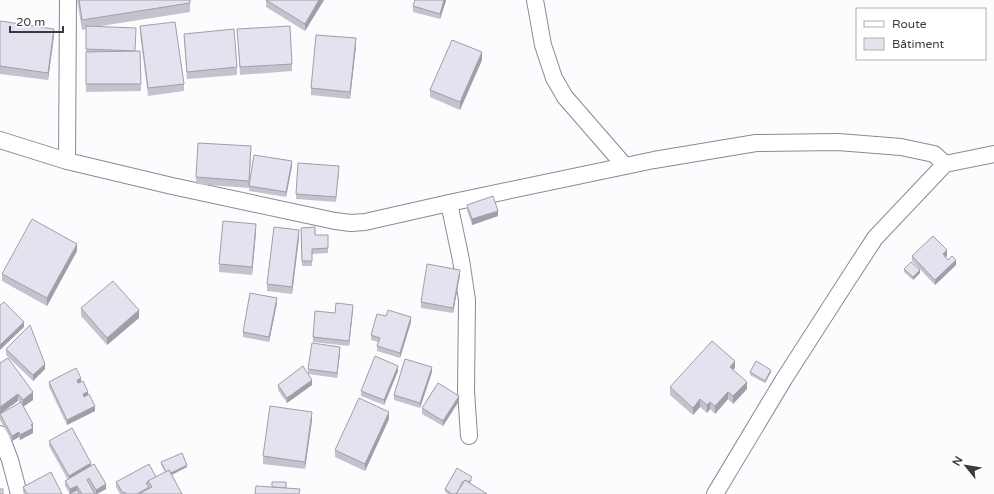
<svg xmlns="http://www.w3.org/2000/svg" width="994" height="494" font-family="'Varela Round',sans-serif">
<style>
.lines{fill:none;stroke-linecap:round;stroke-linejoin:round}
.street-casing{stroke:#8c8995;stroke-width:18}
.street{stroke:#fff;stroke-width:16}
.wall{fill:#c5c2ce}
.shaded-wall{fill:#a09ea7}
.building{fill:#e5e2ef;stroke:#a09ea7}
</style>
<rect width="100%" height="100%" fill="#fcfbfe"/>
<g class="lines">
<g class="street-casing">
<g id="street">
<path d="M535,0L543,45L554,78L565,97L625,166"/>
<path d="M0,140L67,161L172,186L335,221L351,223L365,222L449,203L654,160L756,143L838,142L901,147L934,154L945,164"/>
<path d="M67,161L68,0"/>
<path d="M449,203L461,260L467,300L466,391L469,436"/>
<path d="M0,434L10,460L19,494"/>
<path d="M715,494L784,379L847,281L875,238L945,164L994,154"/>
</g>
</g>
<use href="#street" class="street"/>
</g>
<g class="wall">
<path d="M77,0H190V12L101,26L135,51H140L141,91L86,92V29L82,30Z"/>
<path d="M266,0H324L305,31L266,7Z"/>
<path d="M446,0L440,19L413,12V6Z"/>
<path d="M0,21L54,36L48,80L0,74Z"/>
<path d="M140,26L184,84V91L148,96L140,34Z"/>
<path d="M237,29L292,64V71L240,75Z"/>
<path d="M184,34L237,67V75L187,79L184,41Z"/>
<path d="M356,46L350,99L311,95V88Z"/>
<path d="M482,60L460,110L430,97V90Z"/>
<path d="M251,153L249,185L292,166L286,197L249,191V187V188L196,184V177Z"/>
<path d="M339,171L336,202L296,199V194Z"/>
<path d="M467,205L498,216L472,225L467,210Z"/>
<path d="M301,228L315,235H328V253L312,254V266H302Z"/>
<path d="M256,232L252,275L219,272V264Z"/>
<path d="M299,238L292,294L267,291V284Z"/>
<path d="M77,251L47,306L2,281V274Z"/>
<path d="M912,256H947L945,257L948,260L956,265L935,285L912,261Z"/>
<path d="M904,269L920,273L913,280L904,272Z"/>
<path d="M460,275L453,313L421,308V302Z"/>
<path d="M277,303L269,342L243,337V332Z"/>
<path d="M81,308L139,318L107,345L81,316Z"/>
<path d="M353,310L349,346L313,342V337L335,313Z"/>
<path d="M386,316L411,322L400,358L377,351V346L378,342L371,340V335Z"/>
<path d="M6,349L45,369L33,381L6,355Z"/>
<path d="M340,352L337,378L308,374V369Z"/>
<path d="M0,363L33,400L23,406L33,429V433L20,440L19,437L12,441L0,420V414L20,403Z"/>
<path d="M735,368L733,370L747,389L733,404L728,399L715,414L710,409L707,413L700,407L693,415L670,395V387Z"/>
<path d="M398,371L384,405L361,396V391Z"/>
<path d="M432,372L420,408L394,400V395Z"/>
<path d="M750,372H771L765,383L750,375Z"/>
<path d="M49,382H81L88,395L95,411L67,425L49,387Z"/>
<path d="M278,385H312L287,403L278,390Z"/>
<path d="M459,401L443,426L422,414V408Z"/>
<path d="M389,419L365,471L335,457V450Z"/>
<path d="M312,420L305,469L263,464V456Z"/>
<path d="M49,441L91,466L106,489L97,494H69H70L65,486V481L68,480L49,446Z"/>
<path d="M161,462L187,467L172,475L182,494H120L116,487V482L156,477L165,472L161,465Z"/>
<path d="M457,468L472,480L470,483L487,494H448L445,492V489Z"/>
<path d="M23,487L62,494H24L23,492Z"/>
</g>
<g class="shaded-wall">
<path d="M319,0H324L305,31V24Z"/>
<path d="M444,0H446V1L440,19V14Z"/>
<path d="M54,29V36L48,80V73Z"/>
<path d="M356,38V46L350,99V92Z"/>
<path d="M482,52V60L460,110V102Z"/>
<path d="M251,146V153L249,188V181Z"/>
<path d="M292,161V166L286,197V192Z"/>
<path d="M498,211V216L472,225V219Z"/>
<path d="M256,224V232L252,275V267Z"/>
<path d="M299,230V238L292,294V287Z"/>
<path d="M77,244V251L47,306V298Z"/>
<path d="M947,250V256L943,259V254Z"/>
<path d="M956,260V265L935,285V280Z"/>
<path d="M460,270V275L453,313V308Z"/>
<path d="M920,270V273L913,280V277Z"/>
<path d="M277,298V303L269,342V337Z"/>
<path d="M353,305V310L349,346V341Z"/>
<path d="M139,310V318L107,345V338Z"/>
<path d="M411,317V322L400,358V353Z"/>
<path d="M24,322V327L0,350V345Z"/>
<path d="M340,347V352L337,378V373Z"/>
<path d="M735,361V368L730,374V367Z"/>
<path d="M45,364V369L33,381V375Z"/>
<path d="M398,366V371L384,405V400Z"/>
<path d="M432,367V372L420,408V403Z"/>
<path d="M771,370V372L765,383V381Z"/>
<path d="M81,378V383L77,385V380Z"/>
<path d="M312,380V385L287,403V398Z"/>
<path d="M747,382V389L733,404V396Z"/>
<path d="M33,392V400L23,407V400Z"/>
<path d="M88,392V397L83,399V394Z"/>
<path d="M728,392V399L715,414V406Z"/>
<path d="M18,394V401L0,414V407Z"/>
<path d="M459,396V401L443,426V421Z"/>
<path d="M700,399V407L693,415V408Z"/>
<path d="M710,402V409L707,413V405Z"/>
<path d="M95,406V411L67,425V420Z"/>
<path d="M312,412V420L305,469V462Z"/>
<path d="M389,412V419L365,471V464Z"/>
<path d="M33,424V433L20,440V435L31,425Z"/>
<path d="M19,432V437L12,441V436Z"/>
<path d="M91,463V468L69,481V476Z"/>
<path d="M187,465V467L167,477V475Z"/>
<path d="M106,484V489L97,494H96V490Z"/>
<path d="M77,486V491L70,494V489Z"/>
</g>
<g class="building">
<path d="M79,0H190V3L82,20Z"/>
<path d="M266,0H319L305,24Z"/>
<path d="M415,0H444L440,14L413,6Z"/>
<path d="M0,21L54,29L48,73L0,66Z"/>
<path d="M175,22L184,84L148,88L140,26Z"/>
<path d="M86,26L136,28L135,51L86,49Z"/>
<path d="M290,26L292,64L240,67L237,29Z"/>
<path d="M234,29L237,67L187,72L184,34Z"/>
<path d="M316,35L356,38L350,92L311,88Z"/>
<path d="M452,40L482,52L460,102L430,90Z"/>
<path d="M140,51L141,84H86V52Z"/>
<path d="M198,143L251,146L249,181L196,177Z"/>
<path d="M254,155L292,161L286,192L249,186Z"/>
<path d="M298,163L339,166L336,197L296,194Z"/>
<path d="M493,196L498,211L472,219L467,205Z"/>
<path d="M32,219L77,244L47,298L2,274Z"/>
<path d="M223,221L256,224L252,267L219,264Z"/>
<path d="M274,227L299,230L292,287L267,284Z"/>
<path d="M315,227V235H328V248L312,249V261H302L301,228Z"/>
<path d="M933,236L947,250L943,254L948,260L952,256L956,260L935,280L912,256Z"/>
<path d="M911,262L920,270L913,277L904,269Z"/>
<path d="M427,264L460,270L453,308L421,302Z"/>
<path d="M113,281L139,310L107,338L81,308Z"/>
<path d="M250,293L277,298L269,337L243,332Z"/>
<path d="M4,302L24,322L0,345V305Z"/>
<path d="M336,303L353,305L349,341L313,337L315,311L335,313Z"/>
<path d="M388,310L411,317L400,353L377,346L380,338L371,335L377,314L386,316Z"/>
<path d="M30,325L45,364L33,375L6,349Z"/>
<path d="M712,341L735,361L730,367L747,382L733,396L728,392L715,406L710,402L707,405L700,399L693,408L670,387Z"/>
<path d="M312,343L340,347L337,373L308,369Z"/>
<path d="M375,356L398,366L384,400L361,391Z"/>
<path d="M8,358L33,392L23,400L18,394L0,407V363Z"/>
<path d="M405,359L432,367L420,403L394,395Z"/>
<path d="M756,361L771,370L765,381L750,372Z"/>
<path d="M303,366L312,380L287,398L278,385Z"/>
<path d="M76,368L81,378L77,380L78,383L83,381L88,392L83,394L84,397L89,394L95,406L67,420L49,382Z"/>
<path d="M438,383L459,396L443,421L422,408Z"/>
<path d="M359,398L389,412L365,464L335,450Z"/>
<path d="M21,402L33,424L31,425L33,428L20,435L19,432L12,436L0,414Z"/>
<path d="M270,406L312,412L305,462L263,456Z"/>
<path d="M72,428L91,463L69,476L49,441Z"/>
<path d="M182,453L187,465L171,473L169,470L166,472L161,462Z"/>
<path d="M94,464L106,484L96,490L89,478L87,480L95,494H82L77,486L70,489L65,481Z"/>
<path d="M149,464L156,477L146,483L149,487L137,494H125V492L123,493L116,482Z"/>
<path d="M457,468L472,477L469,482L465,480L464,482L463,481L458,491L456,494H452L445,489Z"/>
<path d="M169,470L182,494H139L152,487L148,481Z"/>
<path d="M51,472L62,494H27L23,487Z"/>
<path d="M465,480L487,494H456Z"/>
<path d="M272,482H286V488L272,487Z"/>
<path d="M256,486L300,489L299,494H255Z"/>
<rect x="0" y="489" width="3" height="5"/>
<path d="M77,490L79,494H69Z"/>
</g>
<rect x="856" y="8" width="130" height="52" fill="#ffffff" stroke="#b0b0b2"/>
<rect x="864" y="21" width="20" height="6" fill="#ffffff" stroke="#b0b0b2"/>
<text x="892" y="28" font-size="12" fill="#3a393e">Route</text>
<rect x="864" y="38" width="20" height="12" fill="#e5e2ef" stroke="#b0b0b2"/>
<text x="892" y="48" font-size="12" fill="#3a393e">Bâtiment</text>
<g transform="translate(966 466) rotate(300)" stroke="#ffffff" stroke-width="3" paint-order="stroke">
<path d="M0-3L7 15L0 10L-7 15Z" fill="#3a393e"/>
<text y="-6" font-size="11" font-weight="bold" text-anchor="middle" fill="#3a393e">N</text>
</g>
<path d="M10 26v6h53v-6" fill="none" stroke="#3a393e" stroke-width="2"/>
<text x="16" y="26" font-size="12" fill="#3a393e" stroke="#ffffff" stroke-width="3" paint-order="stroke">20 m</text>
</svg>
